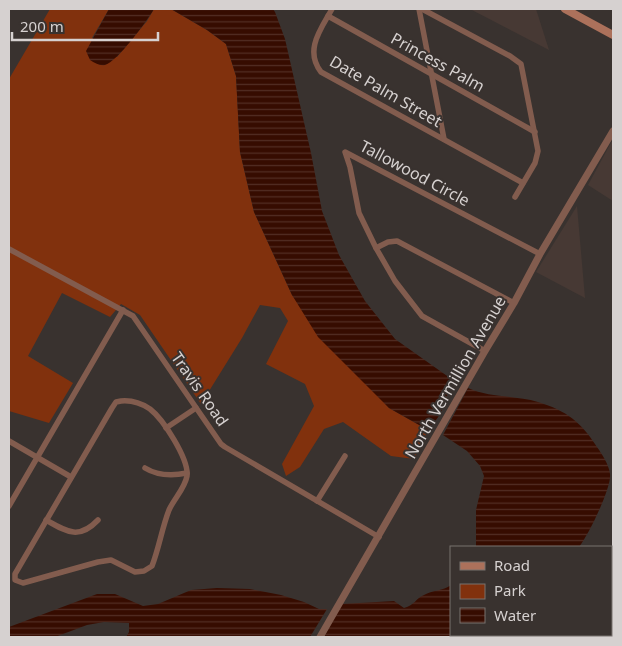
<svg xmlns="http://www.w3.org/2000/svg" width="622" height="646" font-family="'Noto Sans',sans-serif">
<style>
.built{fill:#473934}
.green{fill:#81310d}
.water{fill:url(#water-rules)}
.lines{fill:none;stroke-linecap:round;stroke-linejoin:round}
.minor{stroke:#825c4e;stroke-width:5.5}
.tertiary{stroke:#825c4e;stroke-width:7}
.secondary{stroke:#ac715b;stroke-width:8}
.labels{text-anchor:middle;stroke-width:4;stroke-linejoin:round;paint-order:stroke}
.street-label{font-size:16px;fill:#d6d1d0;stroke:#39322f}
</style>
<defs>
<pattern id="water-rules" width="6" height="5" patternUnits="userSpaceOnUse" patternTransform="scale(1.25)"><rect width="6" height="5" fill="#360c00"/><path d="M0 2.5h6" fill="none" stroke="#522e24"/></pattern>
</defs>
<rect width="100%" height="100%" fill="#39322f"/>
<g class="built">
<path d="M470,9H536L549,50Z"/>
<path d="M613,139V201L588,185Z"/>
<path d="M577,206L585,298L536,272Z"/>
</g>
<path class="green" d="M50,9H109L92,38L117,57L147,21L154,9H171L207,30L226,44L236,76L240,152L254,212L292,295L389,408L428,430L414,459L391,456L343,422L324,429L300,467L286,476L282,464L314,406L305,384L266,364L288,321L280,308L260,305L242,338L201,404L140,315L121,304L110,317L62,293L28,356L73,383L49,423L9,411V79Z"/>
<g class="water">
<path d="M109,9H154C147,21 117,62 105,65C99,66 95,63 90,60L86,51Z"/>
<path d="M171,9H273L275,12L285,39L311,153L322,211L339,255L365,301L395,339L450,378C447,402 444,412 428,430L389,408L318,337L292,295L254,212L240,152L236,76L226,44L207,30Z"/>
<path d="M468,388C490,398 515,395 538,402C567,411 581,422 597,447C602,454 609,465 610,474C612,487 588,536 579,547H476V510L484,476L480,466L467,451L443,435Z"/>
<path d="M451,585V635H473L463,637H324L342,604L394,601L404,608C415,605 415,599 424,595C432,590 443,591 451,585Z"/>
<path d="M217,588L250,589L281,595L304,602L319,609H327L310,637H126L129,632V623L104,622L87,625L55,637H9V627L97,594H115L143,606L158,604L191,590Z"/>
</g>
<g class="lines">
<g class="minor">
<path d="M332,9C321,29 304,50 321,72L523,183"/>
<path d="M419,9L444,139"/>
<path d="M422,9L510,56L521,64L538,151L535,163L515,197"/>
<path d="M328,16L535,132"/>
<path d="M376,248L388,242L397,241L514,303"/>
<path d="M9,249L133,316L221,444L225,447L379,537"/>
<path d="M485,351L422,316L395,281L376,248L359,213L350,167L345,152L540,254"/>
<path d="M121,401C132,400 141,403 150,409C163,419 189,459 187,476C185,488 174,499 169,510C162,528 159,548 152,566L144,571L135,572L111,560L98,562L23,583L15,580V574L112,408L116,402Z"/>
<path d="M166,428L196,408"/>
<path d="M9,441L71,477"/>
<path d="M145,468C158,476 172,476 187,473"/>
<path d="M317,501L345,456"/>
<path d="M9,506L123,310"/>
<path d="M46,520C67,532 79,540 98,520"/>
<path d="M611,629L613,625"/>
<path d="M606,637L608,635"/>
</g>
<path class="tertiary" d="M320,637L485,351L514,303L540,254L613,131"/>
<path class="secondary" d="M565,9L613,35"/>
</g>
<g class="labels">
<g class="street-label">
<text transform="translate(438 62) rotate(29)" y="6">Princess Palm</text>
<text transform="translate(386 91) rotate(30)" y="6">Date Palm Street</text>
<text transform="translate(415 173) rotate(28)" y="6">Tallowood Circle</text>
<text transform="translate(455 377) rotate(-60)" y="6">North Vermillion Avenue</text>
<text transform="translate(200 389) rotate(55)" y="6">Travis Road</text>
</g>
</g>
<rect width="622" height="646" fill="none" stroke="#d6d1d0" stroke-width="20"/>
<rect x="450" y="546" width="162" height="90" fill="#39322f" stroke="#78726f"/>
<rect x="460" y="562" width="25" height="8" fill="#ac715b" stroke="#78726f"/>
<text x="494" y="571" font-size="15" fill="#d6d1d0">Road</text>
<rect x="460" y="584" width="25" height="15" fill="#81310d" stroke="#78726f"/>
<text x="494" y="596" font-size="15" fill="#d6d1d0">Park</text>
<rect x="460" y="608" width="25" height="15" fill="url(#water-rules)" stroke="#78726f"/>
<text x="494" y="621" font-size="15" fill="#d6d1d0">Water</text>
<path d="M12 32v8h146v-8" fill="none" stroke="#d6d1d0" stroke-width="2.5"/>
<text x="20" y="32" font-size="15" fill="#d6d1d0" stroke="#39322f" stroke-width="4" paint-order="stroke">200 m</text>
</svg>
